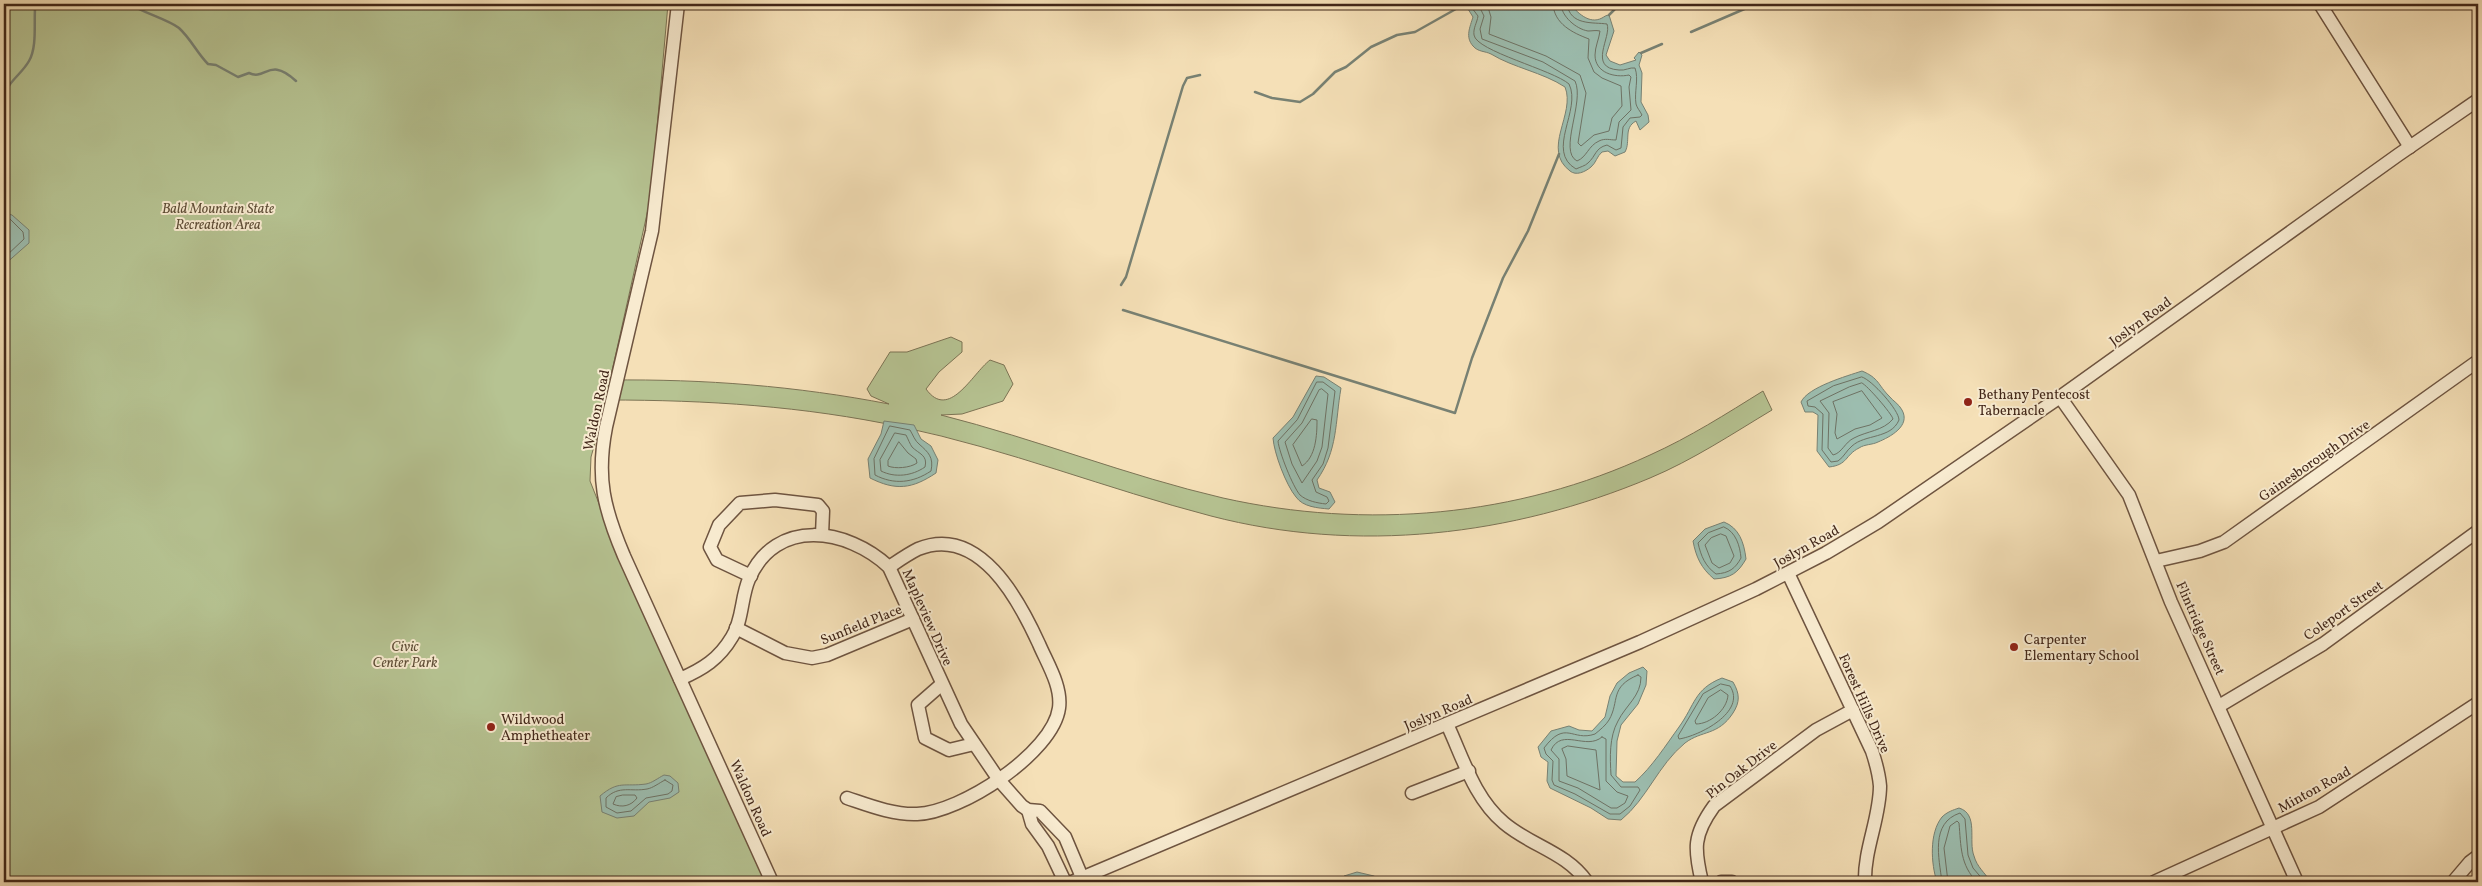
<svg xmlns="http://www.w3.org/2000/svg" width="2482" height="886" font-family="Vollkorn,serif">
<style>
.green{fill:#b6c392;stroke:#7c7455}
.water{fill:#9cbdaf;stroke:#788173}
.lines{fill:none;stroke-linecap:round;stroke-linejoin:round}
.shore{stroke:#6e7264;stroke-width:1}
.stream{stroke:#788173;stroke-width:2.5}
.minor-casing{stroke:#6e5440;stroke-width:15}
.minor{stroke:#f8ebd0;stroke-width:12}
.poi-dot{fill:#8f2418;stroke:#f8ebd0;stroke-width:2}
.labels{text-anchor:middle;stroke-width:4;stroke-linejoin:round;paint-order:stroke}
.park-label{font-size:14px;font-style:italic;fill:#5e4d36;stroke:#f8ebd0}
.street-label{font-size:14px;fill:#412618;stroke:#f8ebd0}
.poi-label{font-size:14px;fill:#412618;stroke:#f8ebd0;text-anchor:start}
</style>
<rect width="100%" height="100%" fill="#f5e0b7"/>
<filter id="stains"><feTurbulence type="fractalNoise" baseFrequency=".004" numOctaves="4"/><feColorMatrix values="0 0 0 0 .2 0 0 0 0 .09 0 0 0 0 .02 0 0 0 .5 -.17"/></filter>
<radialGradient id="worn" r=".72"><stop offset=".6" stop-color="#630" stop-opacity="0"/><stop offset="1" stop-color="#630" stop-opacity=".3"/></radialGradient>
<path class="green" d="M4,4H668L651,196L610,380C705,379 796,386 889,404L871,396L867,389L890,352H907L951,337L962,342V352L939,372L926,389C949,421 972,374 990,360L1004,365L1013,384L1003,401L962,414L941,415C1036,439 1128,476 1223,498C1366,530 1517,517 1650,455C1690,437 1726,414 1763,391L1772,410C1732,434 1693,460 1650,478C1512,536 1357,554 1211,516C1107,489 1007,449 902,427C803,406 707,400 607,400L591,457L590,481L621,559L766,882H4Z"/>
<g class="water">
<path d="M1461,4H1570C1577,12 1589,25 1602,18C1604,17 1606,15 1609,15L1614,31L1606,55L1610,61L1620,65L1636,60L1634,58L1639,52L1642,55L1639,65L1642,73L1641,102L1648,115L1649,122L1640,130L1636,121C1623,128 1631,141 1625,152L1615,156L1608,151L1602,152C1597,156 1596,163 1591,167C1585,172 1576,176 1570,171C1541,149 1576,114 1565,87C1542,72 1514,68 1491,54C1485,51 1478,52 1473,46C1465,37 1470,27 1473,17L1468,9Z"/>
<path d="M4,213L12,215L29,230V243L4,265Z"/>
<path d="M1862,371C1879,378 1878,385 1889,396C1893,401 1899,404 1902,410C1911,426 1890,437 1878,442C1872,445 1865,444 1859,448C1845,455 1848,465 1829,467L1817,451L1818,415L1813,412H1805L1801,402C1808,387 1847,376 1862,371Z"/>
<path d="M1316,376L1324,377L1341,388C1335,423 1338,450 1317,480L1319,488L1330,492L1335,502L1329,509C1318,508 1303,507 1296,497C1286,485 1274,453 1273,438L1293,417Z"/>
<path d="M884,421L914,425L921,439L931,446L938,460L936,473C912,489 896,491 870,478L868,459L881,434Z"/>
<path d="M1724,522C1739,528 1744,542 1746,559C1738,573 1731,578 1714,579C1701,568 1696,557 1693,541L1705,529Z"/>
<path d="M1643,667L1647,671L1646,685L1638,704L1621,725L1617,741L1616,776L1623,782H1635C1652,767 1666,745 1679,727C1695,705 1694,689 1722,678L1733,682C1740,694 1740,702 1733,713C1718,736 1702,730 1685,743C1658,765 1647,799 1621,820L1608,819L1591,808L1550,788L1547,781L1548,762L1541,757L1538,747L1551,731L1569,726L1579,730L1592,731L1605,717L1610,696L1617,683L1629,673Z"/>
<path d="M664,775L670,776L678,783L679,792L670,798L649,802L634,816L617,818L602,812L600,796C619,780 624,787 646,784C652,783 658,778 664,775Z"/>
<path d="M1959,808C1979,814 1968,841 1974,856C1977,867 1985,873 1991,882H1937C1931,864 1929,833 1942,817C1947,812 1953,810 1959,808Z"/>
<path d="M1357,872L1374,876L1383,882H1352L1344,876Z"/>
</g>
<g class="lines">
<g class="shore">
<path d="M1469,4L1478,16C1477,23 1473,28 1474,35C1476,51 1553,70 1569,84C1582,110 1545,151 1576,169C1580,167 1585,166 1588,163C1596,156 1595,148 1607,145L1616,150L1621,148L1623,127L1630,118L1640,117L1642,115C1640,111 1637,108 1636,104C1634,92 1639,79 1635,68C1630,67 1625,71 1619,70C1587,68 1612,37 1607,24C1593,22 1570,26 1567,4"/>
<path d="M1478,4L1484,16L1480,29L1482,39L1543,62L1575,81C1585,102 1558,151 1577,161C1587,157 1588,146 1599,141C1605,138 1610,140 1616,140L1619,122L1631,110L1629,87L1631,77L1629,75C1615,78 1595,73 1595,55C1595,47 1599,39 1600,31C1596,30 1592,31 1588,31C1576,29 1561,16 1561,4"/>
<path d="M1487,4L1491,17L1489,34L1546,56L1580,75L1586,93L1578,143L1581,146L1594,135L1609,131L1612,118L1622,106L1621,86L1602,78L1594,72L1588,58L1589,39C1573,33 1554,24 1553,4"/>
<path d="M4,218L10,219L23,232L24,239L4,258"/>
<path d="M1862,377C1872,380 1899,410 1899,420C1891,439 1865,434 1852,446C1846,451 1844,457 1838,461L1831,462L1822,450L1823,414L1815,407L1808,406L1807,401L1833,386Z"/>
<path d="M1317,382H1323L1335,391L1328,448L1323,464L1312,480L1316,492L1327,497L1329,501L1326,504C1317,503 1307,501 1300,495C1293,487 1279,452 1278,441L1297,420Z"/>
<path d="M1862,383C1867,385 1892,414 1893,419C1883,431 1867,431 1854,438C1845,442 1842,453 1833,455L1828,448L1829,413L1820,401L1849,387Z"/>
<path d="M1322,389L1328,394L1322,447L1317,461L1302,483L1292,464L1285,442L1302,423L1319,390Z"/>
<path d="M1862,391L1882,418L1870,425L1855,429L1837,439L1835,433L1837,414L1833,402Z"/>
<path d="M1312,419L1317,420C1317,435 1316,457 1302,466L1293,445Z"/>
<path d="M890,426L910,430C913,435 915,441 919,444C928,452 934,457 931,471C913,483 894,485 875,475L874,459Z"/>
<path d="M895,433L906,435C908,439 910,444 912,447C919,454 928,455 925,467C912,476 895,478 881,471L880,460Z"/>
<path d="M899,442L908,453L916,459L917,463C910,468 895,469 888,466V461Z"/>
<path d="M1724,527C1736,532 1740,546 1741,558C1735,569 1729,573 1716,574C1705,566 1701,556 1698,543L1708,533Z"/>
<path d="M1721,534L1726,536L1734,556L1730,563L1719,568L1712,563L1705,545L1711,538Z"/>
<path d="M1638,675L1641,677C1641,696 1626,705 1618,721C1609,737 1610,758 1611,775L1621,787H1638L1640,790L1630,806L1620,814H1610L1575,794L1554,785L1552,780L1553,761L1546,754L1544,748C1566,719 1572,742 1595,734C1600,730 1606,725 1609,720C1620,701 1609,687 1638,675Z"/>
<path d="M1721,684L1730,686C1747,712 1699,736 1679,739L1678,736L1703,694Z"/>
<path d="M1721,690L1728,695C1727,710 1710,724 1696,724L1695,721L1708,698Z"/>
<path d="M1602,737L1606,739V781L1617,792L1628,796L1625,803L1617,808H1611L1578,788L1559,781V759L1551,750C1562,727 1586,751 1602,737Z"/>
<path d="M1568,746L1596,750L1600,790L1567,776L1566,759L1562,749Z"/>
<path d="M665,780L673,785L672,791L668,794L646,798L631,811L617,813L606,807V798C619,785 631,792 647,789C653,788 659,783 665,780Z"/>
<path d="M623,795H635L637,798C631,806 622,808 613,804L616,797Z"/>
<path d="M1942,882C1939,858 1930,823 1960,813L1965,819L1968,855L1973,868L1985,882"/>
<path d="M1948,882L1944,848L1950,826L1957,821L1959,823C1961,846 1960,865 1977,882"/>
</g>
<g class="stream">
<path d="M130,4C143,13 167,19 179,28C191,39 197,53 208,64L216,65L238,77L249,73C266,81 269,56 296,81"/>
<path d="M1609,15L1620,4"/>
<path d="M1691,32L1756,4"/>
<path d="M1641,53L1662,44"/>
<path d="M1255,92L1272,98L1300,102L1313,94L1335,72L1346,67L1371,47L1397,35L1415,32L1463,5"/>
<path d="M4,97C8,81 21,75 29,61C37,47 34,25 35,9L33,4"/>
<path d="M4,184V186"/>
<path d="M1121,285L1126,277L1183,86L1187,78L1200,75"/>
<path d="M1123,310L1455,413L1472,358L1503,278L1528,231L1559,154"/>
</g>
<g class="minor-casing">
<g id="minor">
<path d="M678,4L652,231L606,427C596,478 604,509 624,556L772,882"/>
<path d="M2320,4L2410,147"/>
<path d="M2060,397L2129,495L2171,602L2297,882"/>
<path d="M2156,561L2200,551L2224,542L2478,361"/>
<path d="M1788,573L1872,751C1876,763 1879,774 1880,786C1880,818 1864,849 1865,882"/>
<path d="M751,576L717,560L710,547L719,525L740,503L775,500L818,505L823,511L822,535"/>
<path d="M736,628L785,653L812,658L827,655L913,619"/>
<path d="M680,679C703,669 719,659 732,637C743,620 741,597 749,579C776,517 847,528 889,567L961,724L999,780L1022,806L1028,810L1040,811L1065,837L1084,882"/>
<path d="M942,684L918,705L925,738L949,750L974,744"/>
<path d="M2219,706L2323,644L2478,531"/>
<path d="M1447,724C1463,758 1474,798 1504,823C1531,846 1566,852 1587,882"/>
<path d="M1412,793L1469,771"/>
<path d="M847,798C868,805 893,815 917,814C960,813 1053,753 1059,708C1062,686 1047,663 1039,644C1019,600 979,524 918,549C908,554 898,561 889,567"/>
<path d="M1028,810L1032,824L1048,846L1065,882"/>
<path d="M1072,882L1640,642L1756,589L1826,553L1878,522L2060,397L2398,155L2478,100"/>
<path d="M1702,882C1694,849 1693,835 1714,806L1816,730L1853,710"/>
<path d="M1721,882H1732"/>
<path d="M2154,882L2319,807L2478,703"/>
<path d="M2453,882L2470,862L2478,856"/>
</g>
</g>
<use href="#minor" class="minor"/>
</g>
<g class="poi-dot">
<circle cx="1968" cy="402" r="5"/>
<circle cx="2014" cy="647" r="5"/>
<circle cx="491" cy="727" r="5"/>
</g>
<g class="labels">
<g class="park-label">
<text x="218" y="213">Bald Mountain State<tspan x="218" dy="16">Recreation Area</tspan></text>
<text x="405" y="651">Civic<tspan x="405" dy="16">Center Park</tspan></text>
</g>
<g class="street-label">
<text transform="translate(2140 321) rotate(-36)" y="5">Joslyn Road</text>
<text transform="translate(596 410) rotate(-78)" y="5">Waldon Road</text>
<text transform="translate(2314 460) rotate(-35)" y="5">Gainesborough Drive</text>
<text transform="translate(1806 546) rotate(-29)" y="5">Joslyn Road</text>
<text transform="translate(2343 610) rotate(-35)" y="5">Coleport Street</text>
<text transform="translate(928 617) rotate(66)" y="5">Mapleview Drive</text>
<text transform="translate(861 624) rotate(-22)" y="5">Sunfield Place</text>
<text transform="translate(2201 628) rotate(66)" y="5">Flintridge Street</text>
<text transform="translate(1865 703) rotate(66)" y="5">Forest Hills Drive</text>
<text transform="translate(1438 712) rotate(-23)" y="5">Joslyn Road</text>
<text transform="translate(1741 769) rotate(-38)" y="5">Pin Oak Drive</text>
<text transform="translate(2314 789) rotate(-29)" y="5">Minton Road</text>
<text transform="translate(751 798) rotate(66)" y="5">Waldon Road</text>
</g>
<g class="poi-label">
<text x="1978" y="399">Bethany Pentecost<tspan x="1978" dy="16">Tabernacle</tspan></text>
<text x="2024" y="644">Carpenter<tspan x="2024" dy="16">Elementary School</tspan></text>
<text x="501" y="724">Wildwood<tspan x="501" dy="16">Amphetheater</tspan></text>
</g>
</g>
<rect width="2482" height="886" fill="none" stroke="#f5e0b7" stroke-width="20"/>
<rect x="5" y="5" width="2472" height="876" fill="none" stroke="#412618" stroke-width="2.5"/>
<rect x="10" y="10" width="2462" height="866" fill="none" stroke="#412618"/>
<rect width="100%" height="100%" filter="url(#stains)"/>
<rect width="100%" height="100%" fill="url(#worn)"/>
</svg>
